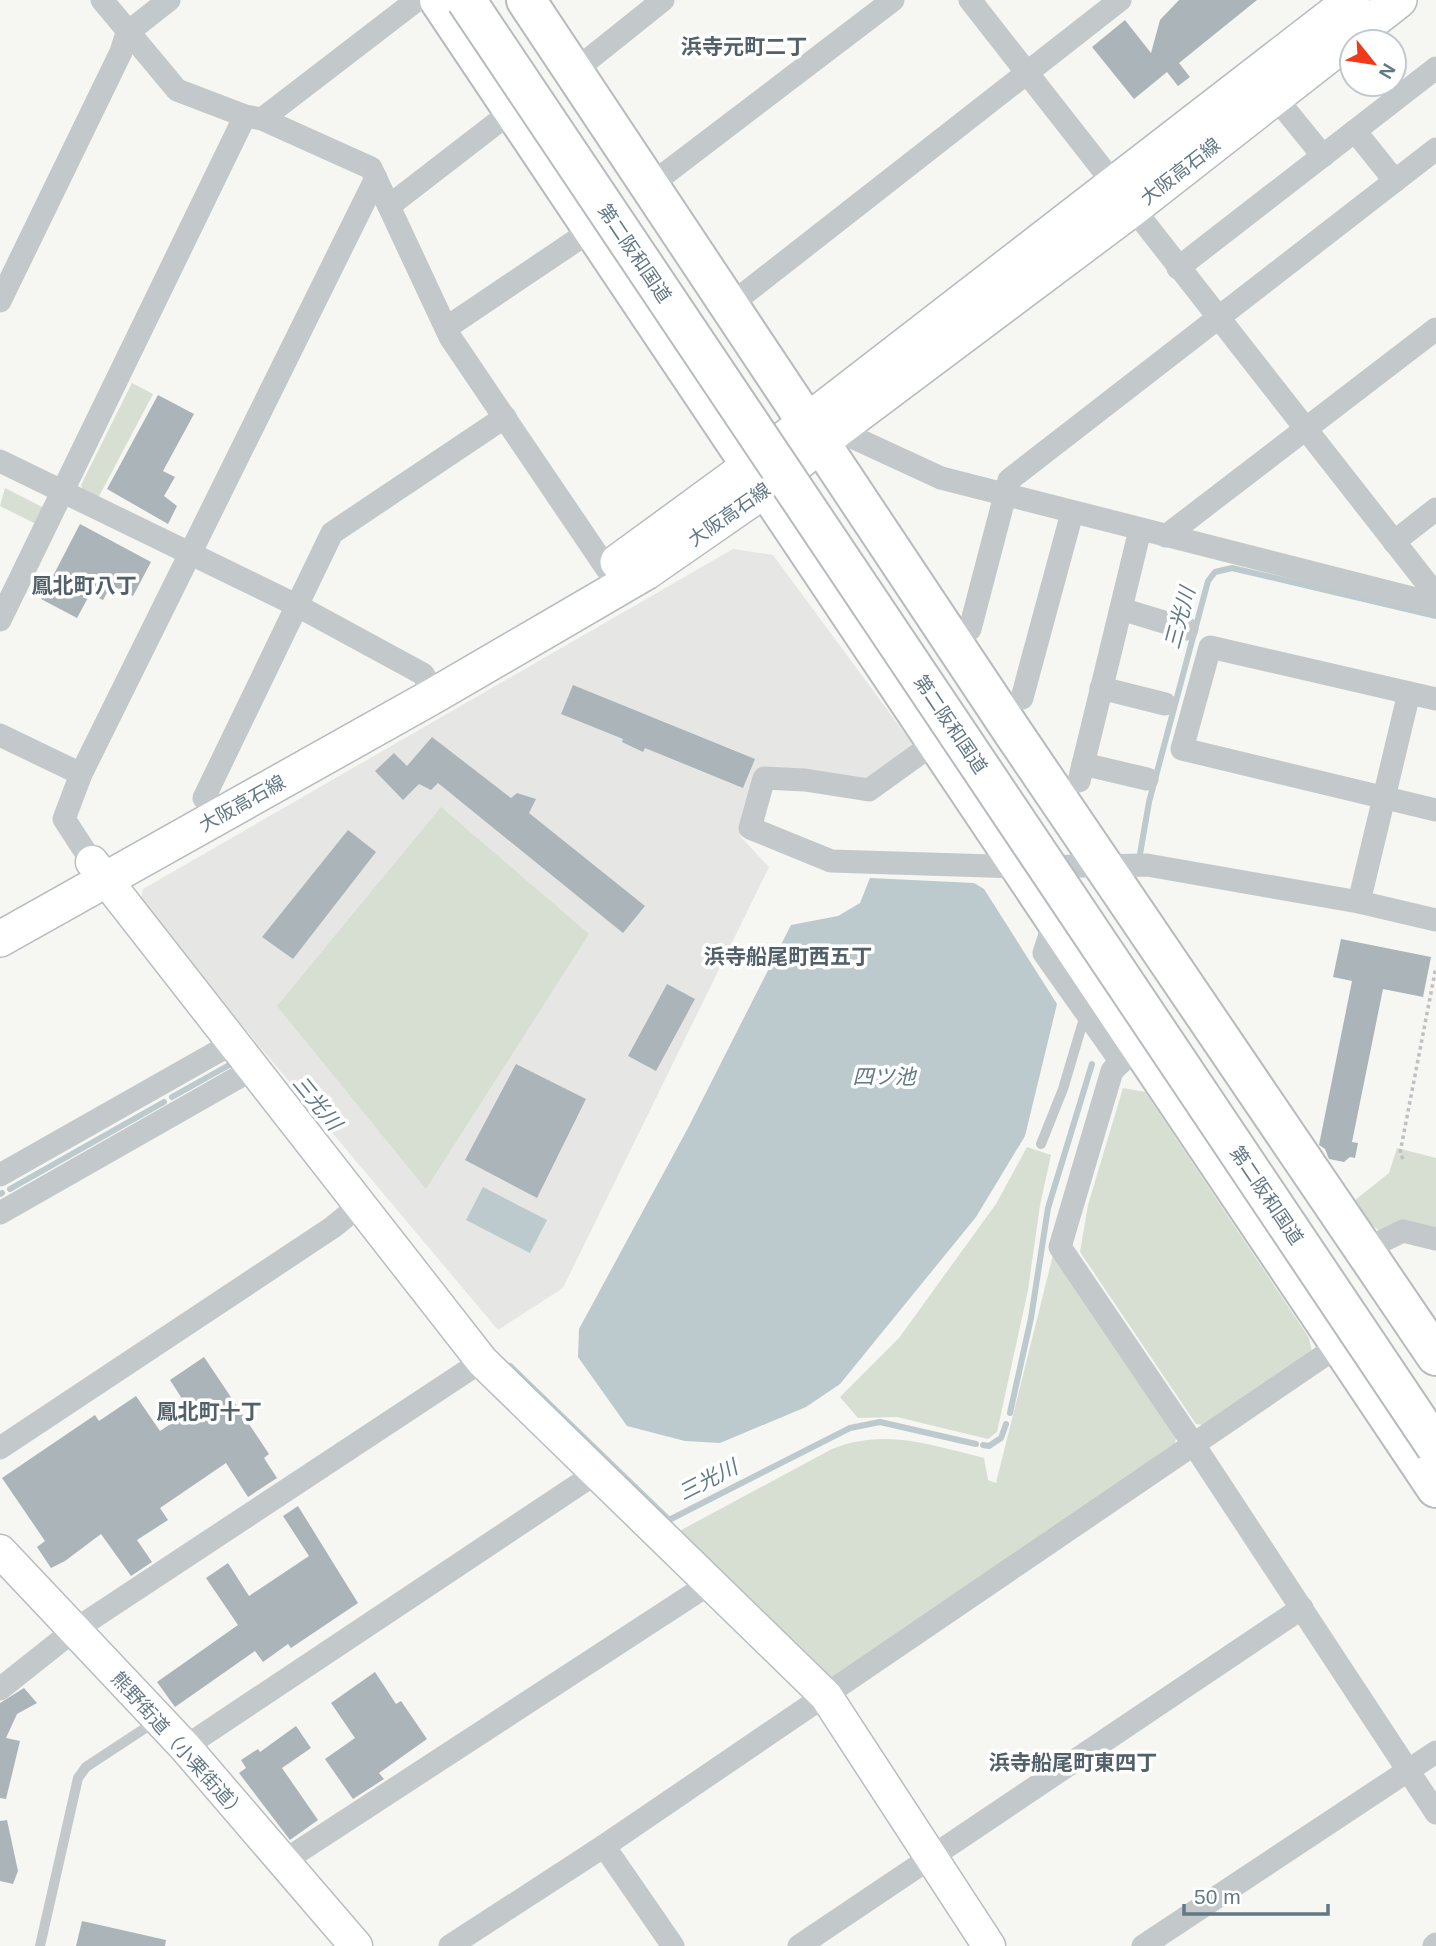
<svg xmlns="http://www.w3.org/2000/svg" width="1436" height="1946" font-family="Arial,'Noto Sans JP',sans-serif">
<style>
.built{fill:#e6e7e5}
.green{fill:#d7ded2}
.water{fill:#bcc9cd}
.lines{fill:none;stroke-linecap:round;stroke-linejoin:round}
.stream{stroke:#bcc9cd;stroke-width:6}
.building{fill:#abb5b9}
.secondary-casing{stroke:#b7bdc1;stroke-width:35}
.primary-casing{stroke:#b6bbbe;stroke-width:38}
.highway-casing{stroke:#b7bbbe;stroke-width:42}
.path{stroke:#bec1c3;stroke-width:3.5;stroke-dasharray:3.5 3.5;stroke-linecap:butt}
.lane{stroke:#c3c8ca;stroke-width:10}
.street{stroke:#c3c8ca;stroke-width:23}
.secondary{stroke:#fff;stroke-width:32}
.primary{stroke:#fff;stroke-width:35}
.highway{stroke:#fff;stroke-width:38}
.highway-bridge-casing{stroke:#b7bbbe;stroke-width:42;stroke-linecap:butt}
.highway-bridge{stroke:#fff;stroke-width:38}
.labels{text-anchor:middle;stroke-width:7;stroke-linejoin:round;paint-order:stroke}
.street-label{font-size:19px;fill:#627885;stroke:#fff}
.neighbourhood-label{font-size:21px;font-weight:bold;fill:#516069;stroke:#fff}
.water-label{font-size:21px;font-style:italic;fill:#5e7b82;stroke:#fff}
</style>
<rect width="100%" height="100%" fill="#f6f6f2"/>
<path class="built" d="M733,549L773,555L914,746L862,782L758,771L740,836L769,867L563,1288L498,1330L140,904L143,889Z"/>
<g class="green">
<path d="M132,383L153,394L97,500L84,494L81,485Z"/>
<path d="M5,488L46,509L38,525L0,506Z"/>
<path d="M441,807L589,934L426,1189L277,1006Z"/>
<path d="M1123,1088L1145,1092L1309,1338L1313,1356L1208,1426L1196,1424L1080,1252L1088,1205Z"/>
<path d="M1027,1147L1051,1155L1040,1205L1028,1290L997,1432L988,1439L897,1417L858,1418L840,1397L899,1338L996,1204Z"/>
<path d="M1397,1148L1436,1158V1230C1389,1235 1382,1245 1354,1201L1389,1173Z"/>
<path d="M1053,1255L1176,1438L1174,1449L833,1679L822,1678L672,1535L832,1449C887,1428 929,1445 984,1458L988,1480L996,1483Z"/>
</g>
<g class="water">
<path d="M870,878L974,883L984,889L1057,1004L1025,1136L976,1217L840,1384L806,1407L720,1443L685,1441L627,1426L578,1357L579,1329L688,1128L791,925L838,916L860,903Z"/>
<path d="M483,1187L547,1220L530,1253L466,1220Z"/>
</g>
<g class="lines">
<g class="stream">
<path d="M1140,854L1149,802L1208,581L1215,572L1232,568L1436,616"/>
<path d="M172,1097L231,1064"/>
<path d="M10,1189L164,1102"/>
<path d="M0,1194L2,1193"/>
<path d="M510,1366L669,1520L850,1428L880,1422L976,1444"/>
<path d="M1010,1413L1031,1318L1048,1208L1092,1064"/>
<path d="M983,1445L989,1446L1001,1438L1006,1424"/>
</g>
</g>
<g class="building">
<path d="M1179,0H1257L1179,63L1190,77L1178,86L1167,72L1134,99L1092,47L1125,20L1151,53L1160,20Z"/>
<path d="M158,395L194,414L163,471L175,477L164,496L177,506L168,524L107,489Z"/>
<path d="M80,524L151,562L133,596L111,585L103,600L90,594L77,618L41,599Z"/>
<path d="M573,685L755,759L743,788L645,748L643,752L622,742L623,739L561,714Z"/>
<path d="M432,737L511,798L517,793L536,799L529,813L645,906L623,933L438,783L431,790L419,784L403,800L375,771L394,753L407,766Z"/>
<path d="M348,830L376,852L293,959L262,937Z"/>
<path d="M1341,939L1431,957L1423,997L1383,989L1352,1142L1358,1143L1355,1158L1350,1157L1344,1162L1329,1159L1325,1149L1319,1145L1352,981L1333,977Z"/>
<path d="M667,984L695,999L656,1071L628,1056Z"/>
<path d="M516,1064L586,1099L537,1198L465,1160Z"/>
<path d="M204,1357L269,1454L264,1458L277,1478L248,1497L226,1463L160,1508L168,1520L137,1540L152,1562L131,1576L101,1534L65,1561L51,1568L37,1547L45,1541L2,1478L95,1415L99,1421L136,1396L160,1431L190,1411L170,1380Z"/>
<path d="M298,1506L358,1603L291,1648L288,1644L263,1662L255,1651L175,1707L157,1682L238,1625L206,1578L228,1563L249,1596L309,1556L283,1516Z"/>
<path d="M375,1672L396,1704L401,1701L427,1739L379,1773L384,1779L353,1799L325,1759L355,1738L331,1703Z"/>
<path d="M24,1688L37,1703L17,1714L6,1738L20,1741L6,1799L0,1798V1703Z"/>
<path d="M296,1726L311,1748L282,1768L318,1820L290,1840L239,1773L246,1768L241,1760L258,1749L260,1752Z"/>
<path d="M7,1820L18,1871L13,1884L0,1881V1821Z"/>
<path d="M82,1921L166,1940L165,1946H76Z"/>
</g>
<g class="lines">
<g class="secondary-casing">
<g id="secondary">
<path d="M92,862L482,1361L826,1696L989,1946"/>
<path d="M0,1551L185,1747L356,1946"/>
</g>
</g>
<g class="primary-casing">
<g id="primary">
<path d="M618,562L752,464L1352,0"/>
<path d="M0,939L435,695L646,572L767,488L837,430L1132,209L1399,0"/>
</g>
</g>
<g class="highway-casing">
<g id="highway">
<path d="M439,0L1436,1488"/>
<path d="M526,0L1012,731L1436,1356"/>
</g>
</g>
<path class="path" d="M1403,1159L1400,1153L1436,967"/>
<g class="lane">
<path d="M1041,1144L1063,1089L1085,1015"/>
<path d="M40,1946L78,1778L86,1767L156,1721"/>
</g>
<g class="street">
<path d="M102,0L177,90L245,116L262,119L371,168L450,337L607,569"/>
<path d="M970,0L1436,595"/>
<path d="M573,72L663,0"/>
<path d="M1275,97L1323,156"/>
<path d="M262,119L417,0"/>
<path d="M1355,131L1395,181"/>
<path d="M649,186L893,0"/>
<path d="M389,206L512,111"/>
<path d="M1178,268L1436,68"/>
<path d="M0,301L121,52L127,33L169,0"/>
<path d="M730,305L1120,0"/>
<path d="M446,328L593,229"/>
<path d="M837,430L941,478L1436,604"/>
<path d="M0,461L296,605L423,674L435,695"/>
<path d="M1166,536L1436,329"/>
<path d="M1394,542L1436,509"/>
<path d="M1121,609L1187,629"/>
<path d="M0,620L245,116"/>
<path d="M970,629L1009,480L1436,149"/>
<path d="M1101,688L1165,704"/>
<path d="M1022,698L1072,513"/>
<path d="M1436,699L1210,647L1182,749L1436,810"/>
<path d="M0,735L81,774"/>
<path d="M937,741L869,790L805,780L764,778L750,828L831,861L1022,867L1147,865L1359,902L1436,920"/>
<path d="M1083,764L1147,779"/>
<path d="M1079,781L1140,530"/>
<path d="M204,798L332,533L505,417"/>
<path d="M92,862L64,819L81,774L376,178"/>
<path d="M1359,902L1409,693"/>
<path d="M1055,919L1044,953L1121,1062L1132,1054"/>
<path d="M1121,1062L1112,1071L1060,1247L1194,1445L1436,1813"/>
<path d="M0,1175L233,1043"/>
<path d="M0,1213L253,1069"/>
<path d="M1362,1251L1403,1231L1436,1239"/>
<path d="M0,1448L333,1227L360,1205"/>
<path d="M0,1689L73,1631L482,1361"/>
<path d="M185,1747L596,1473"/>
<path d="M604,1846L673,1946"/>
<path d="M284,1861L709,1584"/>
<path d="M450,1946L604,1846L1341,1344"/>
<path d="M799,1946L1302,1608"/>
<path d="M1143,1946L1436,1752"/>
<path d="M1434,1946L1436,1944"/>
</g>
<use href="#secondary" class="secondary"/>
<use href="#primary" class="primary"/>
<use href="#highway" class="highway"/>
<g class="highway-bridge-casing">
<path id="highway-bridge" d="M466,0L1436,1447"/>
</g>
<use href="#highway-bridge" class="highway-bridge"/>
</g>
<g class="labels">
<g class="street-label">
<text transform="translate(1180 171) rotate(-38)" y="7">大阪高石線</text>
<text transform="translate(635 253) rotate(56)" y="7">第二阪和国道</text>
<text transform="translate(729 514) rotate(-35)" y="7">大阪高石線</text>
<text transform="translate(951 724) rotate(56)" y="7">第二阪和国道</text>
<text transform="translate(242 803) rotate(-29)" y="7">大阪高石線</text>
<text transform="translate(1267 1195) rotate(56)" y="7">第二阪和国道</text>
<text transform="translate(179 1745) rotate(48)" y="7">熊野街道（小栗街道）</text>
</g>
<g class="neighbourhood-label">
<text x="744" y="54">浜寺元町二丁</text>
<text x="84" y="593">鳳北町八丁</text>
<text x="788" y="964">浜寺船尾町西五丁</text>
<text x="209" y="1419">鳳北町十丁</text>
<text x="1073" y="1770">浜寺船尾町東四丁</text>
</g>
<g class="water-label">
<text transform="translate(1180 618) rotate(-75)" y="7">三光川</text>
<text x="884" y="1084">四ツ池</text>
<text transform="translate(317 1103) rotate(51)" y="7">三光川</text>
<text transform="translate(708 1480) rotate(-27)" y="7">三光川</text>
</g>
</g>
<g transform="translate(1373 63) rotate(120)"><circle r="33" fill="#ffffff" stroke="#c0c9ce" stroke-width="2"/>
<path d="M0-5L12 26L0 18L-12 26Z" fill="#ef3b19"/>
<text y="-10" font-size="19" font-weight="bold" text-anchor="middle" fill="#627885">N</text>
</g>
<path d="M1184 1904v10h144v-10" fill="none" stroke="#627885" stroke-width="3.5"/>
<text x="1194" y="1904" font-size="21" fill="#627885" stroke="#ffffff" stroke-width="5" paint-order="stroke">50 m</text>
</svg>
